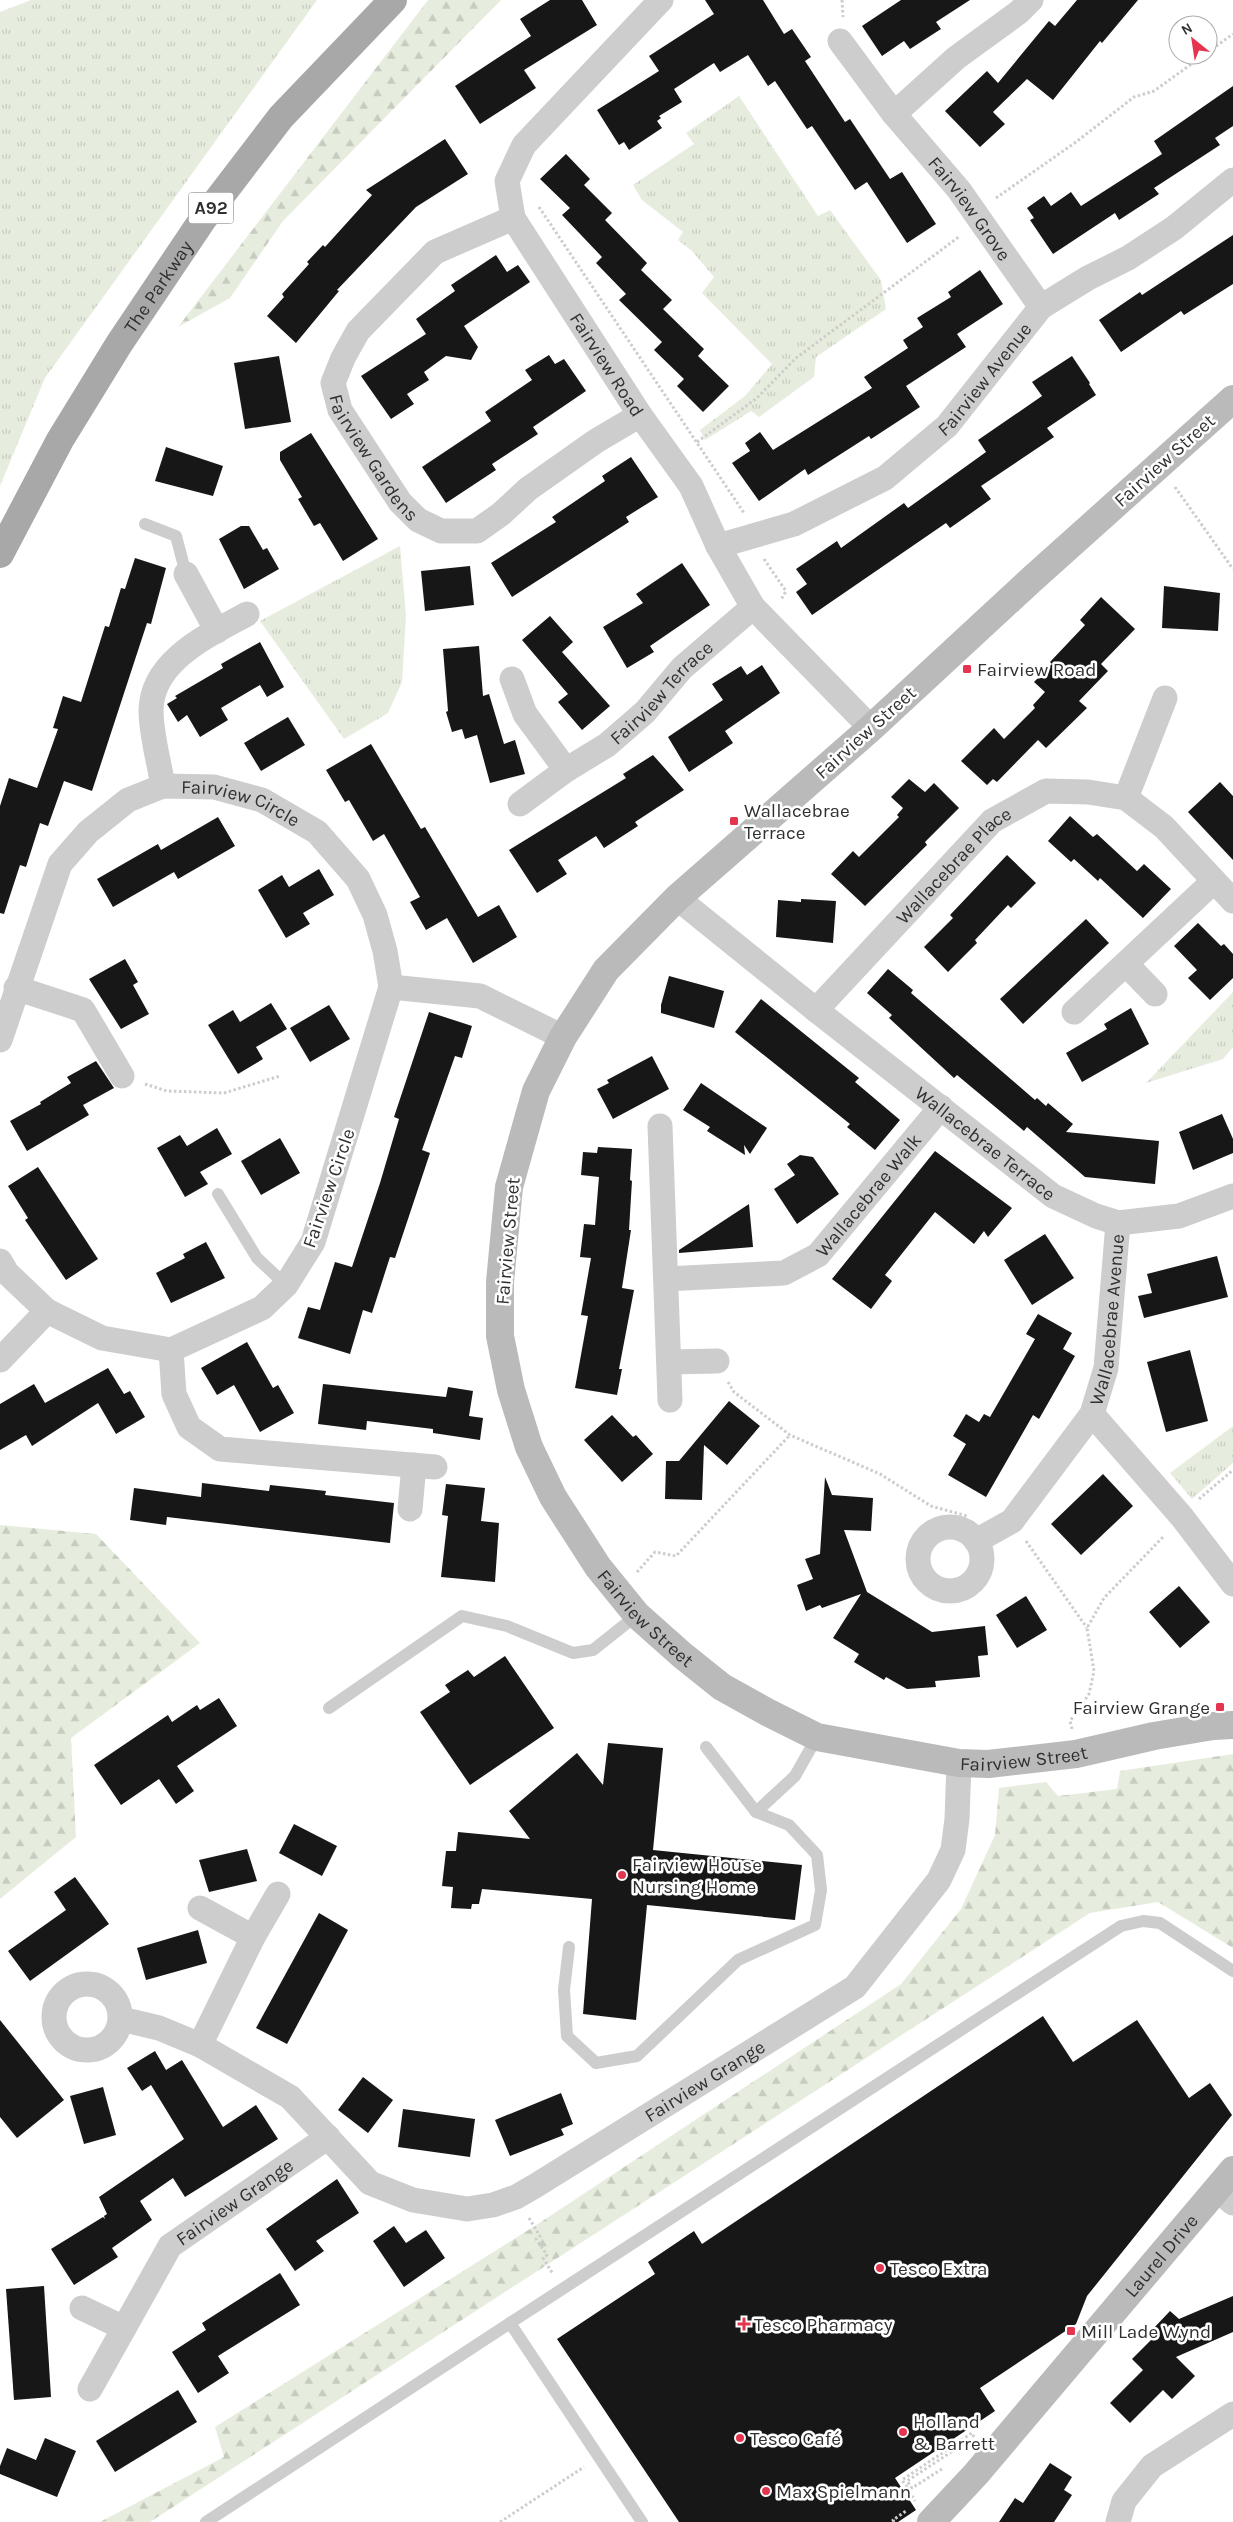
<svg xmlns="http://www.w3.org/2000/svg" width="1233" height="2522" font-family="Karla,sans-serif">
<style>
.grass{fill:url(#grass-tufts)}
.forest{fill:url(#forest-firs)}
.building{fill:#171717}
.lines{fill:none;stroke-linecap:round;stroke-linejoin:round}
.path{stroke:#cdcdcd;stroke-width:3;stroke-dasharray:2.5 2.5;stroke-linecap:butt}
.lane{stroke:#cdcdcd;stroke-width:12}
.street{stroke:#cdcdcd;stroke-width:25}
.secondary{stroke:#bababa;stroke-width:28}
.primary{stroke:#a8a8a8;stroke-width:28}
.poi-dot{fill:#e43450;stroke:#fff;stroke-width:2}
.labels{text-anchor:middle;stroke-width:5;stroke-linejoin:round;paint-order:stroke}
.shield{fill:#fff;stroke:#6e6e6e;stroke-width:1}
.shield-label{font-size:18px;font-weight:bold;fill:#303030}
.street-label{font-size:19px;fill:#303030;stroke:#fff}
.poi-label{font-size:19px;fill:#303030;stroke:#fff;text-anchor:start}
</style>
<defs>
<pattern id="grass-tufts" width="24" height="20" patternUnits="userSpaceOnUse" patternTransform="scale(1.25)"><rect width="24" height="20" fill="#e7edde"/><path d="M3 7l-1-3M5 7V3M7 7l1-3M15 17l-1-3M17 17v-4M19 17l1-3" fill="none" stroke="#c6ccbf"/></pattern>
<pattern id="forest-firs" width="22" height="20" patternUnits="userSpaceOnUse" patternTransform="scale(1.25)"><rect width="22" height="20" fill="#e7edde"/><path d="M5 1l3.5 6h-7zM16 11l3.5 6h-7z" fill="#c6ccbf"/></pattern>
</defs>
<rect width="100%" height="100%" fill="#fff"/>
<g class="grass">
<path d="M31,0H317L45,378L0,486V12Z"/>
<path d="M739,96L818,216L830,210L881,280L886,309L816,357L814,377L759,417L751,411L705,440L700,430L745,396L772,364L702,293L714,277L692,251L678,240L683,232L642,200L633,185L694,144L686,133Z"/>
<path d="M400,546L406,616L402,682L388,713L344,739L260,621Z"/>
<path d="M1233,992V1047L1223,1059L1146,1083Z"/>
<path d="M1233,1426V1463L1192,1499L1170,1473Z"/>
</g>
<g class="forest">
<path d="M428,0H501L283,221L230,298L178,327Z"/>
<path d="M0,1525L96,1534L200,1643L71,1738L76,1837L0,1899Z"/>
<path d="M1233,1754V1948L1158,1902L1090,1913L150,2522H100L224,2457L215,2427L538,2224L901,1984L961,1909L995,1835L999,1788L1046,1782L1058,1796L1117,1789L1120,1771Z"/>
</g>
<g class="building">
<path d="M550,0H582L597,25L524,70L536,88L480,124L455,86L531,36L520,19Z"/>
<path d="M705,0H763L784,34L792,29L811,57L805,61L845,122L850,119L890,179L902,172L936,224L907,243L867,182L855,190L812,126L807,129L775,81L768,86L748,55L720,72L714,63L674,89L682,102L659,116L661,118L657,121L662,128L629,150L624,142L619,145L597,110L659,71L649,56L714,14Z"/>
<path d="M901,0H970L936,22L941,29L910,49L904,41L882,56L862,26Z"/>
<path d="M1077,0H1138L1102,43L1100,41L1053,100L1027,79L993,112L1005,124L980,147L945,111L987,71L998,83L1049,21L1055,26Z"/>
<path d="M1233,86V126L1215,138L1220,145L1154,188L1159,194L1119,220L1115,213L1053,254L1030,220L1034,218L1027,208L1044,196L1051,206L1071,192L1081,206L1162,154L1154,141Z"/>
<path d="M445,139L468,174L416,207L337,290L339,291L296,343L267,316L284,297L282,294L309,264L307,262L323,245L325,247L372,195L366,190Z"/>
<path d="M566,154L590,179L584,185L612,213L605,220L647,263L641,270L672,300L663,309L704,349L698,356L729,386L703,412L677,386L684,379L654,350L662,342L619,300L626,294L596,263L602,257L562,215L570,208L540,179Z"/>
<path d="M1233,235V284L1184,315L1181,311L1121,352L1099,320L1140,292L1142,295Z"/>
<path d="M496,255L507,272L518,265L530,282L464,326L478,347L471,360L446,356L424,372L429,380L407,394L414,404L391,419L361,376L426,334L416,319L455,291L451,285Z"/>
<path d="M980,270L1003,304L957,334L966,347L906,386L920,407L871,439L869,436L808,475L805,469L759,501L732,463L750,451L745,443L760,432L773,450L872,388L864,377L908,348L903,340L923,327L917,318L951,297L948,292Z"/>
<path d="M549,355L555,364L564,359L586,391L533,427L538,434L492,464L496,470L446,503L422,467L491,421L485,412L532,380L525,370Z"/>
<path d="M279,356L291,422L245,429L234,363Z"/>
<path d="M1072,356L1090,383L1089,384L1096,395L1047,428L1054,437L981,486L991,499L950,528L946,523L812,615L796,592L807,584L796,569L837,541L841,548L904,503L908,508L986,452L978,440L1042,396L1032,382Z"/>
<path d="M311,433L378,539L343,561L320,523L314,526L298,499L302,497L280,460V452Z"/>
<path d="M166,447L223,466L213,496L155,481Z"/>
<path d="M631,457L658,497L626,517L629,522L512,597L491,563L556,522L552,517L605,481L602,476Z"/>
<path d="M241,526H249L263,550L267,548L279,569L244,589L219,539Z"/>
<path d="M135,558L166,568L151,624L147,623L92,791L64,781L48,826L40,823L26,867L20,865L4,914L0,913V806L9,778L37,788L58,729L53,728L63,696L81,702L105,626L109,627L121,588L125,589Z"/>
<path d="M682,563L710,605L650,646L654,652L627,668L603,627L643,603L636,594Z"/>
<path d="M470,566L474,605L425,611L421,571Z"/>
<path d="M1164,586L1220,593L1218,631L1162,628Z"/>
<path d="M1101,597L1135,629L1101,664L1108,671L1079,701L1087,708L1046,748L1038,740L997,782L993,779L987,785L961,761L994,728L1004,739L1035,708L1033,705L1045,692L1034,682L1052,664L1050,662L1085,625L1080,620Z"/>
<path d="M550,616L573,642L562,652L610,706L582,730L558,702L568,694L522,640Z"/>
<path d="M260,642L284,687L267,697L260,685L221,708L228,720L200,737L187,715L178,722L167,704L177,698L175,696L223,668L221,664Z"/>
<path d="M479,646L483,696L489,694L504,744L515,740L525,774L490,783L477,735L465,739L462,729L452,732L446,712L448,711L443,649Z"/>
<path d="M762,665L780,693L725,731L733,743L689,772L668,737L723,700L712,684L741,666L747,675Z"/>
<path d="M288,717L305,745L261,771L244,743Z"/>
<path d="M371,744L421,829L425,827L478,917L499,905L517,937L473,963L447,918L426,930L410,902L420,897L384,834L373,841L349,800L345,802L326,770Z"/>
<path d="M653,755L684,790L635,822L638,826L604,848L596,836L558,860L567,874L537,893L509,850L626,778L623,774Z"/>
<path d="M909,779L925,792L934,783L959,808L925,842L927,845L865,906L831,874L853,851L859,857L899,817L897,815L903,808L891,797Z"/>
<path d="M1220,782L1233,796V860L1188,812Z"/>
<path d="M1070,816L1093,837L1097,834L1137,871L1144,864L1171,889L1143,918L1100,878L1098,881L1074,859L1071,862L1048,841Z"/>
<path d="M218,817L235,846L178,879L174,872L113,907L97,879L158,844L161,850Z"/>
<path d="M1007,855L1036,883L1011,908L1008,905L975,940L977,943L948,972L924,947L953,918L950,915Z"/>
<path d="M319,869L334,895L303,913L310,924L286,938L258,890L282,875L289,887Z"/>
<path d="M801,899L836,901L833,943L776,937L778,900L801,902Z"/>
<path d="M1086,919L1109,943L1023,1024L1000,999Z"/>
<path d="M1198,923L1221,946L1224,944L1233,954V978L1210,1000L1188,978L1197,970L1174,946Z"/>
<path d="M125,959L138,982L133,985L149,1014L121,1029L89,979Z"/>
<path d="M888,969L913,990L911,993L1035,1100L1037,1098L1046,1106L1048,1103L1073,1124L1066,1132L1159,1141L1155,1184L1085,1177L1027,1127L1024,1131L957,1075L954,1078L889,1018L892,1015L867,993Z"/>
<path d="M669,976L724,991L714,1028L661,1013V1005Z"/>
<path d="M761,999L859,1078L855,1082L900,1120L875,1150L847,1127L850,1124L735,1032Z"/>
<path d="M271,1003L287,1029L256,1047L263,1059L238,1074L208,1025L233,1010L240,1022Z"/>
<path d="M329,1005L350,1039L310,1062L290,1028Z"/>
<path d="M1131,1008L1149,1044L1082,1082L1066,1053L1107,1029L1104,1024Z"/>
<path d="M429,1012L472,1026L462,1058L455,1056L422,1150L430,1153L395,1258L390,1257L372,1313L363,1310L350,1354L298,1338L308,1307L320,1310L335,1262L352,1267L380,1183L399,1119L394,1117Z"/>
<path d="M652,1056L669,1089L613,1119L597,1089L609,1083L607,1080Z"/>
<path d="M96,1061L114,1088L83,1105L89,1115L27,1151L10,1121L41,1104L40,1102L71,1083L67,1077Z"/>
<path d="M701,1083L767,1128L750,1154L744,1145L745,1155L707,1131L710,1127L683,1110Z"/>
<path d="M1222,1114L1233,1139V1153L1193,1170L1179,1132Z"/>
<path d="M217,1128L232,1154L200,1172L208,1184L185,1197L157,1148L180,1135L187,1146Z"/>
<path d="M280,1138L300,1173L261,1195L241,1161Z"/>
<path d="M598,1147L632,1149L630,1180L632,1181L629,1230H631L622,1288L634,1290L619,1369H622L617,1395L575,1388L588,1316L581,1315L591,1258L580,1257L584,1224L595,1225L599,1177L581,1175L583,1152L597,1153Z"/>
<path d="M935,1151L1012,1208L988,1237L984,1231L974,1244L935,1212L885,1275L892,1281L871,1309L832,1279Z"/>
<path d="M800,1155L813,1157L839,1194L797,1224L774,1189L795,1175L787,1164Z"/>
<path d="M38,1167L98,1259L66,1280L25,1220L28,1218L8,1186Z"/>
<path d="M749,1204L753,1247L679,1253V1250Z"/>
<path d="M1045,1234L1074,1278L1032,1305L1004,1260Z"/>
<path d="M206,1242L225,1278L171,1303L156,1273L185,1258L183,1254Z"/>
<path d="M1217,1256L1228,1297L1144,1318L1138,1296L1152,1293L1147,1274Z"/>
<path d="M1038,1314L1072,1333L1063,1349L1075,1356L1039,1419L1033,1415L986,1497L948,1475L966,1444L953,1436L966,1414L979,1422L984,1414L990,1417L1035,1339L1026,1334Z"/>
<path d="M247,1342L273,1388L278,1385L294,1413L260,1432L234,1385L217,1395L201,1368Z"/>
<path d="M1190,1350L1208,1421L1166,1432L1147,1362Z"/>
<path d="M108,1368L124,1394L130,1391L145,1417L116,1434L98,1403L32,1446L26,1435L0,1450V1404L34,1384L45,1403Z"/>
<path d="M323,1384L446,1397L448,1387L473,1391L469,1416L483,1418L480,1440L433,1433V1429L367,1421L366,1430L318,1424Z"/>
<path d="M729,1401L760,1426L727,1465L704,1445L702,1500L665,1499L666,1461H679Z"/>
<path d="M612,1415L633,1437L636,1435L653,1454L622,1482L584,1440Z"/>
<path d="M1103,1474L1133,1506L1081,1555L1051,1524Z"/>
<path d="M825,1477L832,1495L873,1498L871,1531L844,1530L867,1592L932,1632L985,1626L988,1655L978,1656L980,1677L935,1681L936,1687L907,1689L886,1677L884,1680L854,1662L859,1654L833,1638L861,1594L822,1608L820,1605L806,1611L797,1585L813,1579L805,1559L820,1554Z"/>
<path d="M202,1483L269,1491L270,1485L326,1491L325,1495L394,1503L390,1543L167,1517L166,1525L130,1520L134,1488L201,1497Z"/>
<path d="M446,1484L485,1488L481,1521L499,1523L495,1582L441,1577L448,1516L442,1515Z"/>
<path d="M1179,1586L1210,1622L1180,1648L1149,1612Z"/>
<path d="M1026,1596L1047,1630L1017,1648L996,1615Z"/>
<path d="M505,1656L554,1728L470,1785L420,1712L450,1692L445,1685L468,1670L474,1677Z"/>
<path d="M219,1698L237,1726L177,1766L194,1791L176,1804L159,1779L121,1805L94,1765L168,1715L172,1722L197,1705L200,1710Z"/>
<path d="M608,1743L663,1748L653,1850L802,1865L795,1920L647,1905L636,2020L583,2014L592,1899L482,1889L479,1904H472L471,1909L451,1908L453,1887L442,1886L446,1851H456L458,1832L530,1839L509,1811L577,1753L603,1785Z"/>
<path d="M294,1824L337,1846L322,1876L279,1853Z"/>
<path d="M247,1849L257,1881L209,1892L199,1860Z"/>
<path d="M75,1877L109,1924L30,1981L8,1951L66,1910L54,1892Z"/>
<path d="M319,1913L348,1930L287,2044L256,2028Z"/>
<path d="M198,1930L207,1963L146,1980L137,1948Z"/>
<path d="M1043,2016L1073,2062L1137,2020L1189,2098L1210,2083L1232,2115L1087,2296L1076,2324L980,2388L995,2411L895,2478L916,2510L898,2522H679L557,2339L655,2274L648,2262L694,2231L702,2244Z"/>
<path d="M0,2020L64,2100L17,2138L0,2117Z"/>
<path d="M155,2051L166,2070L182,2060L223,2127L256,2105L278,2139L185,2197L173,2178L140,2201L152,2220L112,2248L118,2257L74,2285L51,2249L103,2217L105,2219L104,2216L107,2214L99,2197L184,2139L151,2085L142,2091L127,2068Z"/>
<path d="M363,2077L393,2100L368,2133L338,2110Z"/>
<path d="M103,2087L116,2135L84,2144L70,2096Z"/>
<path d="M561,2093L573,2124L561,2129L564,2135L510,2156L495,2120Z"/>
<path d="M403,2109L475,2119L470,2157L398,2147Z"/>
<path d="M337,2179L359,2213L316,2241L324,2251L295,2271L266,2229Z"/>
<path d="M394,2226L406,2243L426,2230L445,2258L404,2287L373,2241Z"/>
<path d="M280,2273L300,2305L218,2356L229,2373L198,2393L172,2352L206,2330L202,2323Z"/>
<path d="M44,2286L51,2397L14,2400L6,2289Z"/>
<path d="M1233,2296V2332L1176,2357L1195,2376L1172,2399L1163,2390L1130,2423L1110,2403L1143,2370L1132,2359L1157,2334L1152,2330L1170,2311L1179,2319Z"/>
<path d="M178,2390L197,2422L115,2472L96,2441Z"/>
<path d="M45,2438L76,2451L57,2497L0,2474V2466L7,2448L36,2460Z"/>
<path d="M1050,2463L1072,2477L1064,2490L1072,2495L1054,2522H999L1015,2498L1023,2503Z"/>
</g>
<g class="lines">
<g class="path">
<path d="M842,0L843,17"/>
<path d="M1208,52L1233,34"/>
<path d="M996,198L1076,142L1134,97L1154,91L1204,55"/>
<path d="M539,207L744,513"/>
<path d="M697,442L757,398L796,358L960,236"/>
<path d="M1175,487L1233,569"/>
<path d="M764,559L786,591L781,600"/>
<path d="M145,1084L167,1091L224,1093L280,1076"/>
<path d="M728,1382L734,1392L790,1435L880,1474L931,1506L967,1516"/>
<path d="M1199,1499L1233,1470"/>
<path d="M1026,1541L1087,1628"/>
<path d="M637,1572L655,1552L676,1556L790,1435"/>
<path d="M1072,1729L1070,1721L1089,1694L1094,1671L1087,1628L1104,1598L1164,1536"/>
<path d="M529,2218L540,2236L536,2239L547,2255L543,2258L553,2274"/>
<path d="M942,2469L912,2488L907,2481L965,2443"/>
<path d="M907,2487L902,2480L972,2433L974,2437"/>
<path d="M903,2490L907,2487L915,2501"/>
<path d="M500,2522L584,2467"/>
<path d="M894,2522L893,2520L906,2511"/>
</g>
<g class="lane">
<path d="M145,524L176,536L186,574"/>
<path d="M218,1194L257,1258L286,1285"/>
<path d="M329,1708L462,1616L507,1626L573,1653L593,1650L637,1615"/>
<path d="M756,1812L795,1776L817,1737"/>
<path d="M569,1947L564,1990L567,2036L596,2063L637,2056L738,1960L815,1925L821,1890L817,1855L789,1825L756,1812L706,1747"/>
<path d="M510,2323L1121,1926L1143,1921L1160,1923L1233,1971"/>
<path d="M206,2522L510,2323L642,2522"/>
</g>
<g class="street">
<path id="s1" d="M661,0L524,145L507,181L513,218L640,415L691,486L718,546L753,607L871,728"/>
<path id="s2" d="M840,41L894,114L959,190L1041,307"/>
<path d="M894,114L956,58L1019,12L1031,0"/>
<path id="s3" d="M513,218L435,252L358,331L343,358L333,383L340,410L400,502L418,520L441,531H477L501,514L528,489L596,441L640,415"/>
<path id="s4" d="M718,546L794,524L885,478L947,426L1041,307L1088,278L1128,258L1174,228L1233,180"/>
<path d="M186,574L217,631"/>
<path d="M512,679L525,714L566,770"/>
<path d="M163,786C159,761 151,735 151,710C152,660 209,635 247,614"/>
<path d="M1126,798L1165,698"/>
<path id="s5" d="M520,804L566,770L607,745L645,712L682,668L753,607"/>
<path id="s6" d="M677,898L816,1010L1053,1196L1096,1216L1118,1223L1179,1216L1233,1196"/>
<path d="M1126,964L1155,994"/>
<path d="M391,987L480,996L563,1037"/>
<path d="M16,988L83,1010L122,1076"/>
<path id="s7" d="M816,1010L992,821L1046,791L1088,792L1126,798L1164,827L1233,901"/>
<path d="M1074,1012L1214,881"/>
<path id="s8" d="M0,1040L60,864L88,832L128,800L163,786L214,787L262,800L317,832L358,879L375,915L385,951L391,987L313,1242L286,1285L262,1308L171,1350L102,1338L47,1311L7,1273L0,1261"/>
<path d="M660,1126L670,1400"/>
<path id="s9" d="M666,1279L784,1273L818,1255L941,1107"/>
<path d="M171,1350L174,1394L189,1427L220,1449L435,1467"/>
<path d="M0,1360L47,1311"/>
<path d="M669,1362L717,1361"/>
<path d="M1092,1414L1182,1517L1233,1584"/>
<path d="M410,1509L414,1465"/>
<circle cx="950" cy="1559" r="32"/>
<path id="s10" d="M976,1541L1012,1521L1092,1414L1106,1368L1118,1223"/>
<path d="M200,1908L253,1937"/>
<circle cx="87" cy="2017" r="33"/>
<path id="s11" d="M121,2019L159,2028L200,2045L290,2097L370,2183L413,2200L467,2209L493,2205L516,2197L535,2186L855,1987L939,1880L953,1850L957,1819L959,1763"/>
<path d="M200,2045L253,1937L278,1894"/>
<path d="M1218,2190L1233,2203"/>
<path d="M82,2308L124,2328"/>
<path id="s12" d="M90,2389L170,2246L328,2137"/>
<path d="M1118,2522L1124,2501L1152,2466L1233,2414"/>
</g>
<g class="secondary">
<path id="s13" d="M1233,399L1031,580L871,728L677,898L606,970L563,1037L536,1091L509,1187L500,1282V1336L511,1390L529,1447L553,1497L598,1567L637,1615L682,1655L722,1687L767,1712L817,1737L959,1763L988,1764L1076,1754L1154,1736L1213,1726L1233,1725"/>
<path id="s14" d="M931,2522L976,2474L1233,2170"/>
</g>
<path class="primary" id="s15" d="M0,554L60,440L119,344L203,219L281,117L393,0"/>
</g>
<g class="poi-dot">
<rect x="962" y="664" width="10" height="10" rx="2.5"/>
<rect x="729" y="816" width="10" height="10" rx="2.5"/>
<rect x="1215" y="1702" width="10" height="10" rx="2.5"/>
<circle cx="622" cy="1875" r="5"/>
<circle cx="880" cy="2268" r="5"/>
<path d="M741.5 2316.5h5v5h5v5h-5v5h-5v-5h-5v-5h5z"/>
<rect x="1066" y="2326" width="10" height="10" rx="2.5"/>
<circle cx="903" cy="2432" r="5"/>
<circle cx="740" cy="2438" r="5"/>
<circle cx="766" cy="2491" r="5"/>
</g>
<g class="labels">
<rect class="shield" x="188.5" y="192.5" width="45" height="31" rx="4"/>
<g class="shield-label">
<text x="211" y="214">A92</text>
</g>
<g class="street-label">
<text dy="7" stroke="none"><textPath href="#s2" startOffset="212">Fairview Grove</textPath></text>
<text dy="7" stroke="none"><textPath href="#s15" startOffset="311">The Parkway</textPath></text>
<text dy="7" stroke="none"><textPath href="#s1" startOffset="451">Fairview Road</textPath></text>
<text dy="7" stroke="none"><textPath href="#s4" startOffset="322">Fairview Avenue</textPath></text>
<text dy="7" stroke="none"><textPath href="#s3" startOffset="339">Fairview Gardens</textPath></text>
<text transform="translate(1164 460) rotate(-42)" y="7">Fairview Street</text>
<text dy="7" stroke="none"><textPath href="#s5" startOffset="181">Fairview Terrace</textPath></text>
<text transform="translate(865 732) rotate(-42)" y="7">Fairview Street</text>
<text dy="7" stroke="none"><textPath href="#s8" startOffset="398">Fairview Circle</textPath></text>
<text dy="7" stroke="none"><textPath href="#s7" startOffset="200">Wallacebrae Place</textPath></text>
<text dy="7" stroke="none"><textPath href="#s6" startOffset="394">Wallacebrae Terrace</textPath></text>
<text transform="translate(328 1188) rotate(-71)" y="7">Fairview Circle</text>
<text dy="7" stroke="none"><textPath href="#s9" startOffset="235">Wallacebrae Walk</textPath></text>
<text transform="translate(507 1241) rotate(-85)" y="7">Fairview Street</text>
<text dy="7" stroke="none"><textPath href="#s10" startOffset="271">Wallacebrae Avenue</textPath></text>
<text dy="7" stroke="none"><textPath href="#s13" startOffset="1561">Fairview Street</textPath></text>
<text dy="7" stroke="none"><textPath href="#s13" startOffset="1981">Fairview Street</textPath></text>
<text dy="7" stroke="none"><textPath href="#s11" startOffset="678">Fairview Grange</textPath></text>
<text dy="7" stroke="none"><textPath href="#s12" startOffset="242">Fairview Grange</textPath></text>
<text dy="7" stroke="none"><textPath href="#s14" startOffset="352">Laurel Drive</textPath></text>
</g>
<g class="poi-label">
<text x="977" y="676">Fairview Road</text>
<text x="744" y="817">Wallacebrae<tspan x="744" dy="22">Terrace</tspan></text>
<text x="1210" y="1714" text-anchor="end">Fairview Grange</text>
<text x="632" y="1871">Fairview House<tspan x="632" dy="22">Nursing Home</tspan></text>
<text x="890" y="2275">Tesco Extra</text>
<text x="754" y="2331">Tesco Pharmacy</text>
<text x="1081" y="2338">Mill Lade Wynd</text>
<text x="913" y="2428">Holland<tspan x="913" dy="22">&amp; Barrett</tspan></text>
<text x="750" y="2445">Tesco Café</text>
<text x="776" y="2498">Max Spielmann</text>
</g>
</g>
<g transform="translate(1193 40) rotate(330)"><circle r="24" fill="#ffffff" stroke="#acacac"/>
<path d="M0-4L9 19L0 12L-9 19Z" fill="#e43450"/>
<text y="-8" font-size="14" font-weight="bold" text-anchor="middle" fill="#303030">N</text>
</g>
</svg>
